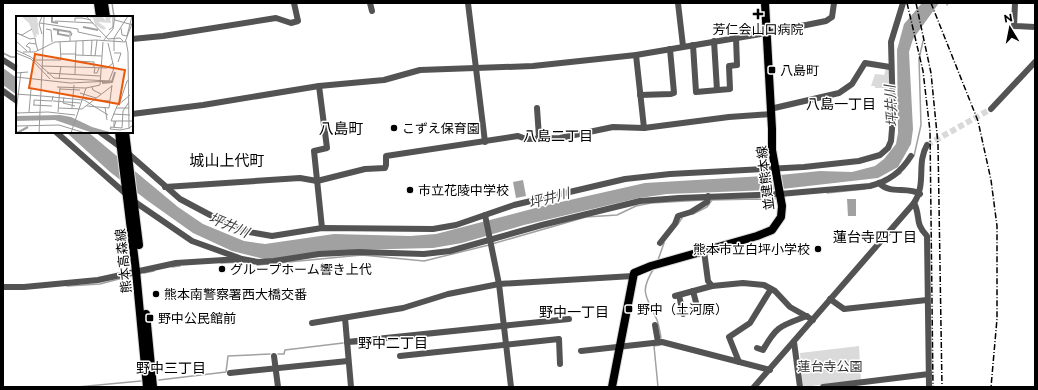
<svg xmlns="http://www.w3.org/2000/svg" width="1038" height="390" font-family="Montserrat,'Noto Sans JP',sans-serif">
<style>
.green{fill:#dadada}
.water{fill:#a1a1a1}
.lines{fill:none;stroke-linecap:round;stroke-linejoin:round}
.stream{stroke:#a1a1a1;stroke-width:1.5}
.minor-tunnel{stroke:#d9d9d9;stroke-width:6;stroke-dasharray:6 3;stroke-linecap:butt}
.major-casing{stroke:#dbdbdb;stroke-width:10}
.minor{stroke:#535353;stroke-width:6}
.major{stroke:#000;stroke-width:8}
.rail{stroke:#000;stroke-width:1.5;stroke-dasharray:6 2 1 2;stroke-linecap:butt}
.poi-dot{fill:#000;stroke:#fff;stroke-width:1.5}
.labels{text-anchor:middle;stroke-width:3;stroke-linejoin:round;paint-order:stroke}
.poi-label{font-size:13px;fill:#000;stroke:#fff;text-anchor:start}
.street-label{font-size:13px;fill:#000;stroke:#fff}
.park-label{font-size:13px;fill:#313131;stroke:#fff}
.neighbourhood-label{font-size:14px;fill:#000;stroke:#fff}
.water-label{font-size:14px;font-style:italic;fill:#424242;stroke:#fff}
.quarter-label{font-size:15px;fill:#000;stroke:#fff}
.inset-river{fill:none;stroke:#a1a1a1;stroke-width:2}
.inset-road{fill:none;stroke:#999;stroke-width:1}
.view{fill:#e8590c;fill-opacity:0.15;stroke:#e8590c;stroke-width:2}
.inset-edge{fill:none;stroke:#000;stroke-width:2}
</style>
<rect width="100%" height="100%" fill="#fff"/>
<g class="green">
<path d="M886,69H889V88H875V86H871L875,74L884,75Z"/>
<path d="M859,346L861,380L803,387L800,353Z"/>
</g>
<g class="water">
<path d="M922,3H939L913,39L909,52L913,129L911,144L898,167L878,178L773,190L667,194L639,198L524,225L462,243L433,248L349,250L268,260L232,251L193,233L148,201L110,172L66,132H88L178,207L203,224L244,241L265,244L334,234L410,236L436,234L543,206L645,183L780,175L820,171L852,172L875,166L884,159L896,144L898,133L897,50L904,24Z"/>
<path d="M3,68L17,78V95L3,85Z"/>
<path d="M523,180L526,196L516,198L513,182Z"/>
<path d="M847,199H856V216H848Z"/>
</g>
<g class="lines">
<g class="stream">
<path d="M112,3L114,17"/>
<path d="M947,5L948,3"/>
<path d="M3,53L11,57H16"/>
<path d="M914,156L921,125L919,59L923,41"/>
<path d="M884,184L901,173"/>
<path d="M827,193L865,189"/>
<path d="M710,200L757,199L768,200L778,198"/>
<path d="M693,214L707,207L712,200"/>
<path d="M678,224L682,218"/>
<path d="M492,244L586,217L617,215L636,206L651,203L704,200"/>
<path d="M658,260L664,243"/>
<path d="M221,263L244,262"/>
<path d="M257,265L362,255L424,261L489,245"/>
<path d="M172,267L180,266"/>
<path d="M654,268C638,294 647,296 657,320C659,325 660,332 661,338"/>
<path d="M144,273L154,271"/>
<path d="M67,286L100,284L134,275"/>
<path d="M350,344H358"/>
<path d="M278,354H284L285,350L343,343"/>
<path d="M159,380L226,372L228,356L270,354"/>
<path d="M77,387L141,381"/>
<path d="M658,387L654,346L660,345"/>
</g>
<path class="minor-tunnel" d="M927,145L991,109"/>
<g class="major-casing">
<g id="major">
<path d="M98,3L100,17"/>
<path d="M104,3L106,17"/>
<path d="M119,132L136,271L147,387"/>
<path d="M125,132L139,245"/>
<path d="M146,314L153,387"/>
<path d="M612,387L634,273L651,266L757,236L772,230L781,217L782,206L772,150V129L765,3"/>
</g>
</g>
<g class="minor">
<path d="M370,3L372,11"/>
<path d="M468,3L485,142"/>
<path d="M678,3L683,46"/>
<path d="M1015,3L1014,26L1035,27"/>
<path d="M132,39L163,36L276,18L291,23L298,21L294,3"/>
<path d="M714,41L717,90"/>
<path d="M693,45L696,92L730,89L729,66L737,65L736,38"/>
<path d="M636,55L644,128"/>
<path d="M3,60L17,69"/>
<path d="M319,86L327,148L314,151L322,228"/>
<path d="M3,91L17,101"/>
<path d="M640,95L671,94L674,93L670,49"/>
<path d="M537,108L539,137"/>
<path d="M770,109L839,93L852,84L865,63L890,67"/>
<path d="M991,109L1035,62"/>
<path d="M132,114L203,105L319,86L384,80L420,70L533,66L636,55L766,33L826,21L832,17L834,3"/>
<path d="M56,132L135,202L192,241L242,259L258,262L274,261L319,254L359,252L424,254L450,251L542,225L640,201L679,198L780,194L870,186C889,181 901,172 911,156"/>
<path d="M100,132L122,148L180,199L229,225L249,232L272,236L322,228L433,229L456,225L514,205L625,179L670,174L804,167L859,161L880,155L888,148L891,141L893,117L891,42L903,3"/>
<path d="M879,183C890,195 907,186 920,194"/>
<path d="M165,187L300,178L317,181L365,169L385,168L386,165V156L518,136L526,139L560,138L613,127L644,128L729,117L771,114"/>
<path d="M914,203C921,216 914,223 927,236L929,387"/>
<path d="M485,215L499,284L511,387"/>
<path d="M660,243L675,224L678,216L691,212L707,202L708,196"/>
<path d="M704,251L708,281L712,286L743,283L764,285L775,291L790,307L813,320"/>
<path d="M3,287H24L98,280L176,263L240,259"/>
<path d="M693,291L698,310"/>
<path d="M679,295L683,314"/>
<path d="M675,296L712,286"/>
<path d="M830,299L844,309L927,300"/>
<path d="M345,318L351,387"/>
<path d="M312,323L403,308L448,294L499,284L633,276"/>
<path d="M655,325L658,342"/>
<path d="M347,342L569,319"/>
<path d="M794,342L800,387"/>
<path d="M757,348L763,350C777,325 781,326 807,316"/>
<path d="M581,351L662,342L770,370"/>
<path d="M274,356L278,387"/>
<path d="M400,356L559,339L560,364"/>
<path d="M739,362L729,337L750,323L771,289"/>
<path d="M230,373L348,361"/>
<path d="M754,387L914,203C927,183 916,164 927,145"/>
<path d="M823,387L929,374"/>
</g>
<use href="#major" class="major"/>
<g class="rail">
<path d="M907,3L923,71L930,131L933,387"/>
<path d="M916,3L931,73L938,144L942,387"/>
<path d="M931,3L978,121L991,180L997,226V319L991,387"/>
</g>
</g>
<g class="poi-dot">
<path d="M756 8h4v4h4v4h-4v4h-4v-4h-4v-4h4z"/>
<rect x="768" y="66" width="8" height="8" rx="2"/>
<circle cx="394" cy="128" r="4"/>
<circle cx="410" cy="190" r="4"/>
<circle cx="818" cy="249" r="4"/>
<circle cx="222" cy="269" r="4"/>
<circle cx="156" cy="294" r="4"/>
<rect x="625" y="305" width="8" height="8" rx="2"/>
<rect x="146" y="314" width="8" height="8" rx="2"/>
</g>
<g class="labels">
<g class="poi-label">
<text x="758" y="34" text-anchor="middle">芳仁会山口病院</text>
<text x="780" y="75">八島町</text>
<text x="402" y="133">こずえ保育園</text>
<text x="418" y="195">市立花陵中学校</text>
<text x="810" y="254" text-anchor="end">熊本市立白坪小学校</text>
<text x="230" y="274">グループホーム響き上代</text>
<text x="164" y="299">熊本南警察署西大橋交番</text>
<text x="637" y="314">野中（土河原）</text>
<text x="158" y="323">野中公民館前</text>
</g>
<g class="street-label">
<text transform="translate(765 178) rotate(-97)" y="5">並建熊本線</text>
<text transform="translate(123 261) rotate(-96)" y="5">熊本高森線</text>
</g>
<g class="park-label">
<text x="830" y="371">蓮台寺公園</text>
</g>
<g class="neighbourhood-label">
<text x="841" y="109">八島一丁目</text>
<text x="558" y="141">八島二丁目</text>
<text x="875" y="242">蓮台寺四丁目</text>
<text x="574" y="317">野中一丁目</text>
<text x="393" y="348">野中二丁目</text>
<text x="171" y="373">野中三丁目</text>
</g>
<g class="water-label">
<text transform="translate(891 106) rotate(-94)" y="5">坪井川</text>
<text transform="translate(549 198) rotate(-15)" y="5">坪井川</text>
<text transform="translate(229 225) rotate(23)" y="5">坪井川</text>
</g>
<g class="quarter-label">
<text x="341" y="134">八島町</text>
<text x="227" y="166">城山上代町</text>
</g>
</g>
<g transform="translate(16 16)">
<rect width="117" height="117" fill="#fff"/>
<path d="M5,0H21L23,19L20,18L21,21H18L13,7ZM71,0H86L90,5L89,0L96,1L94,3L95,7L82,6L90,12L88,14L79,9L77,2Z" fill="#dadada"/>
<path d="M44,99L55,101L76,111L97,117H77L39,104L0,105V100Z" fill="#a1a1a1"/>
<path class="inset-river" d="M36,0V6L42,7M67,11L82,14M37,13L55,16M42,14V18L53,20M86,67L96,66L99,56M1,117L12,111"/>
<path class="inset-road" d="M26,0L23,8L26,18M70,0L92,23M99,4L117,9M39,5L77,7M59,5V2H66L75,4M24,7L62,13V16L85,21M105,12L106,19L111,20M30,13L35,14L36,26M93,14L97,11V0M0,17L6,19L16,13M3,18L14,23L19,22L20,28M111,20L116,0M92,23L104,22L107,25M0,25L11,35M54,25V17H56L55,20M87,25L97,13L99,0M110,25L112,36L113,112L116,110M0,34L15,41L38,62L93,65L98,52L92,27M98,35V22L112,0M7,36H19L27,32L28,0M14,36V32L10,30L13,27L20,28L22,35M0,37L15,43L34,63M98,37H105L102,46M45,38H60M60,39L86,40M67,39V25M75,39L76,24M79,40L81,24M19,44H45L44,26M60,45L78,46V52M1,49L0,57L12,56M26,50L91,52L97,47M79,52L78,57H81L83,52M31,57L84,60M59,58L60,25M0,61L54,67L96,65M43,63L45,50M41,71L70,72M76,71L77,74L85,78M44,73L64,74M64,77L80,82M0,78L26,80M114,79L101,90L95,105H117M26,80L68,84L92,99M48,81L47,87L59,90M69,83L94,85M37,85L64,87M104,86L111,65L113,64M17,89L36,90M18,89V84L36,85L37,80M71,90L93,92L96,69M89,91L91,104M43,92L66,93L96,70M56,92L58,69M100,92H113M0,96L5,56M13,96L15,73M42,96L44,71M0,97L32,96L59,99M97,98L114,99M98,105V111L100,105M0,110L43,109L69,117M94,111L106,112L107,95L113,86M95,111L94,113L104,114L114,112M23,117L27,32L39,26L80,24L109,26L117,5M55,117L70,72L84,69L87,26"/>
<path class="view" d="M19,38L109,54L103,88L13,72Z"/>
<rect width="117" height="117" class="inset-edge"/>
</g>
<rect width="1038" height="390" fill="none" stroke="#000000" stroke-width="8"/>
<g transform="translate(1010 28) rotate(350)" stroke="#ffffff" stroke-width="3" paint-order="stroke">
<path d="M0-3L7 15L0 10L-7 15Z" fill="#000000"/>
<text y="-6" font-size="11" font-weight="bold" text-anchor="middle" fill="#000000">N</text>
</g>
</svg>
